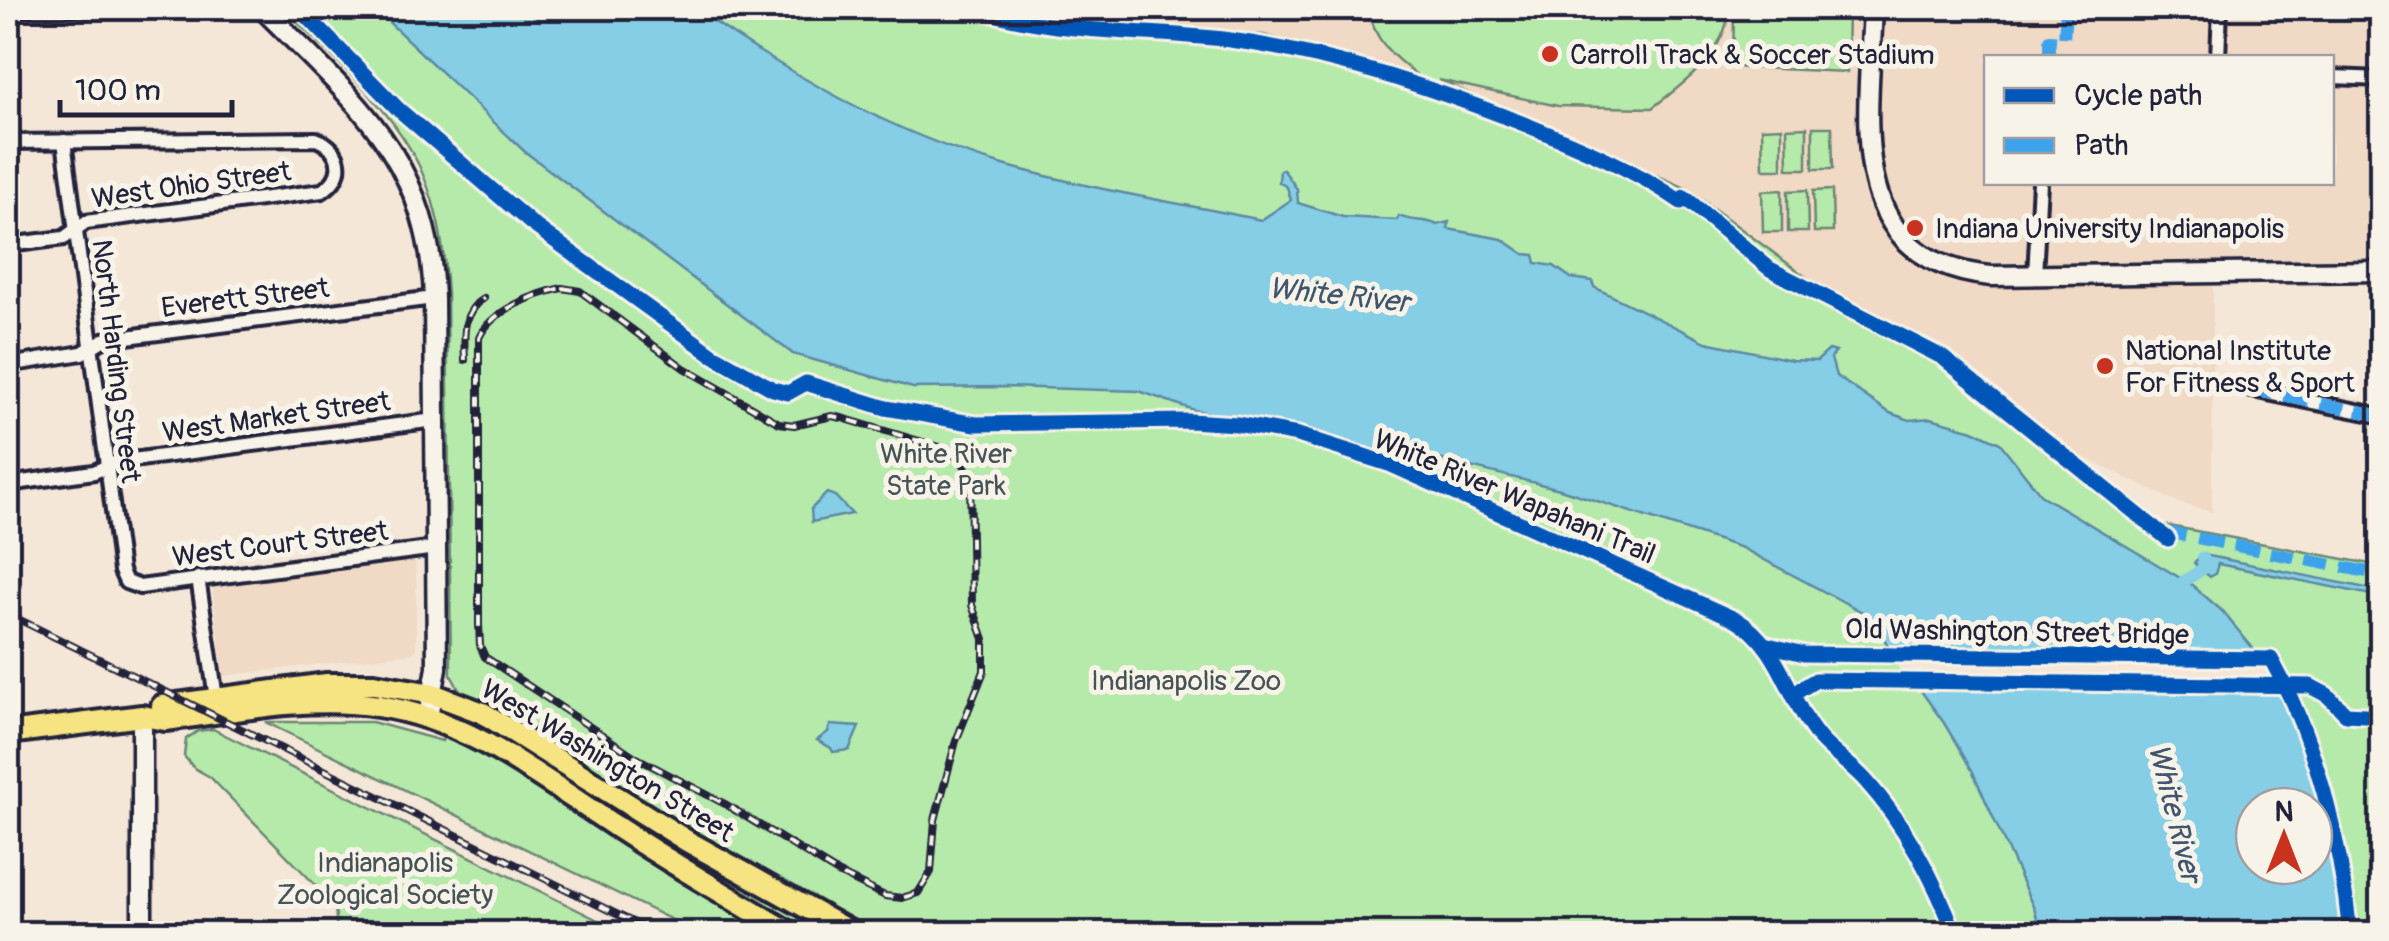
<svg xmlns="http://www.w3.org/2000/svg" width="2389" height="941" font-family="Pangolin,sans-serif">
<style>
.built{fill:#f0d9c5;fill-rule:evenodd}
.green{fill:#b6eaab;stroke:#6c8673;stroke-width:2.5;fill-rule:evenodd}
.water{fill:#85cee6;stroke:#5d89a2;stroke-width:2.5;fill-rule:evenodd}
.pier{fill:#f4e7d8}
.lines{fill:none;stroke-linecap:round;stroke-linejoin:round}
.canal{stroke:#85cee6;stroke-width:12}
.street-casing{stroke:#22223b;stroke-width:20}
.secondary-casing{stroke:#22223b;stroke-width:25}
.primary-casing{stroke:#22223b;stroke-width:28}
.street{stroke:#f7f3e8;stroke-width:12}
.secondary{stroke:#f7f3e8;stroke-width:18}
.primary{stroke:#f6e381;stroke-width:20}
.rail-casing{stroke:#22223b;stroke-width:8}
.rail{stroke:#f7f3e8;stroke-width:4;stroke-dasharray:11;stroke-linecap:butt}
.quiet{stroke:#3ea2ec;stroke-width:12;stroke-dasharray:25 12;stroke-linecap:butt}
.cycleway-casing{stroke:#f7f3e8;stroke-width:21}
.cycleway{stroke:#0057b8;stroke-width:15}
.poi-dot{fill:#c8321e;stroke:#f7f3e8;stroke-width:4}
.labels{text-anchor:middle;stroke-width:10;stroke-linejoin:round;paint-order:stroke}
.poi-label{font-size:28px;fill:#22223b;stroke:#f7f3e8;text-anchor:start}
.street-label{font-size:28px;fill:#22223b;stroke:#f7f3e8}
.park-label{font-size:28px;fill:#475457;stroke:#f7f3e8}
.water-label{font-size:30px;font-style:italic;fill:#40566e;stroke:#f7f3e8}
</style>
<rect width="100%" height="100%" fill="#f4e7d8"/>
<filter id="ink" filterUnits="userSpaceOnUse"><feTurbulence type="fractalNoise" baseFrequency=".01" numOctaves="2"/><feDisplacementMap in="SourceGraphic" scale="20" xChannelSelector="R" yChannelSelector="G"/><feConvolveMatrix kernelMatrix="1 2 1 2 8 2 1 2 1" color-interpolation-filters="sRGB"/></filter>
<g filter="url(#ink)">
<g class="built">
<path d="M792,8H2381V280L2213,274L2212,512L2179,503L1943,390ZM1986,58H2332V182H1986Z"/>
<path d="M412,559L416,563V650L412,653L223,676L212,583Z"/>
</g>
<g class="green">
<path d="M283,8H1002L1107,22L1264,35L1417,75C1393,57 1374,41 1368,8H1729C1727,52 1684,84 1652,108L1558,106L1439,80L1686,188L1817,285L1965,366L2159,524L2381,566V933H699L265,722H372L442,741L458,688L451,675L447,294C444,245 437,196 412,152C381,97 326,52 283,8ZM2254,806H2314V866H2254Z"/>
<path d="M1734,8H1848L1847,72L1733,67Z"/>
<path d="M1782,127V169H1763L1762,128Z"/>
<path d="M1807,127V169H1788L1787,128Z"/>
<path d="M1813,127H1832L1833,169H1813Z"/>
<path d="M1782,190V232H1763L1762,191Z"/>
<path d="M1807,190L1808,232H1788V191Z"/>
<path d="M1832,190L1833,232H1814L1813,191Z"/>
<path d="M213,729L624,933H337L335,905L210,777L194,768L184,756L186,739L198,731Z"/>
</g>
<g class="water">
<path d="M374,8H695C784,72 894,134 1000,164C1085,188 1174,202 1261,220L1291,200L1287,187L1279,182L1280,170L1283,169L1297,189L1298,203L1343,217L1397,220L1399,216C1411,222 1429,219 1437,225L1449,222L1448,229L1502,239L1524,254L1534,255L1536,263L1554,266L1571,278L1592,281L1594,287L1706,342L1792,360L1817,361L1829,350L1836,352L1831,358L1836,376L1890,413L1910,420L1931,418L1973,430L2000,443L2042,496L2192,585L2221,610L2252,647L2285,694L2327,815L2336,861L2342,933H2041L2035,911L1972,770L1944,723L1866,614L1742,548L1560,489L1426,456L1410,458L1405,465L1299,430L1194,410L1139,391L1004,387L913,388L793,354L524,151ZM2254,806H2314V866H2254Z"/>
<path d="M827,493L835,496L852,514L812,522L811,509Z"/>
<path d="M2204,555L2381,591V597L2218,564L2215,574L2210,577L2194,563Z"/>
<path d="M830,725L859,727L849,750L833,752L831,748L817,740L828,732Z"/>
</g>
<path class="pier" d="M1885,649L2263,654L2291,695L1915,691Z"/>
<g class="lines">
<path class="canal" d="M2174,588L2207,566L2203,558"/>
<g class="street-casing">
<g id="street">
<path d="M8,9L206,8"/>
<path d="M2218,58L2220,8"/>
<path d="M2332,77L2382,79"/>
<path d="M64,141L121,571L126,582L140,587L436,548"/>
<path d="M8,142L316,139C342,149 347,176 322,191L86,222L64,238L8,245"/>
<path d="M2035,276L2040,182"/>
<path d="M8,365L82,353L103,340L434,298"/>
<path d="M2248,389L2382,416"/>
<path d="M8,484L94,472L117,462L435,420"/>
<path d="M198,578L216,698"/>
</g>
</g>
<g class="secondary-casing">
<g id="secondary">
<path d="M262,8C353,100 429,157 434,298L437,668L428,717"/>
<path d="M1873,8C1869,116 1840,261 1991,276L2382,271"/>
<path d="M142,716V934"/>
</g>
</g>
<g class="primary-casing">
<g id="primary">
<path d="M162,706L327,684H374L433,694L483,713L687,841L854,934"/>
<path d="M8,733L142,716L165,720C235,711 308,695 378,706C468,719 541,778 615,826C673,864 732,899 792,934"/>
</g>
</g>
<use href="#street" class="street"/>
<use href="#secondary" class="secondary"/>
<use href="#primary" class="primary"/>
<g class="rail-casing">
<g id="rail">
<path d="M562,288L580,291L684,368L779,423L794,425L832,416L842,418L943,448L961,460L970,475L972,605L984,639V671L956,741L935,820L931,872L918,893L902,898L885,896L838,873L725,804L637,758L485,657L480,646L479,624V338C491,310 535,294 562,288Z"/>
<path d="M465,360C464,336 461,312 484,298"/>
<path d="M8,614L657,934"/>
</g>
</g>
<use href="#rail" class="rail"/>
<g class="quiet">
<path d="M2049,58V40L2064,41L2066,8"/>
<path d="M2248,389L2382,416"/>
<path d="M2161,531L2382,575"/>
</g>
<g class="cycleway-casing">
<g id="cycleway">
<path d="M299,8L398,109L532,224L713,355L773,389L788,393L806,383L886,408L976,424L1190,421L1237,424L1298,435L1389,464L1737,620C1781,646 1789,703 1820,739C1833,754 1852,765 1866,781C1904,823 1935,880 1955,934"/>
<path d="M973,8C1055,35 1138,29 1223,39C1326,52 1427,86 1524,124C1578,146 1633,168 1681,202L1684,197L1770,269L1942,357L2168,539"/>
<path d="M1764,644L1804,654L2271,659C2316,740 2341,842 2350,934"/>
<path d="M1793,694L1816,680L2310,686L2327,695L2346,714L2382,716"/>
</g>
</g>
<use href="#cycleway" class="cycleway"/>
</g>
</g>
<g class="poi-dot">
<circle cx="1550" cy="54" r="10"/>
<circle cx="1915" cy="228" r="10"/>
<circle cx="2105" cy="366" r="10"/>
</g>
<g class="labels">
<g class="poi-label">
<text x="1570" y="64">Carroll Track &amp; Soccer Stadium</text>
<text x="1935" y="238">Indiana University Indianapolis</text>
<text x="2125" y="360">National Institute<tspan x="2125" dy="32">For Fitness &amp; Sport</tspan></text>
</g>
<g class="street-label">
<text transform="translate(191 184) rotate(-8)" y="10">West Ohio Street</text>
<text transform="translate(245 297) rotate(-7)" y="10">Everett Street</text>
<text transform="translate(117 361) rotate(83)" y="10">North Harding Street</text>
<text transform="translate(276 416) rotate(-8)" y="10">West Market Street</text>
<text transform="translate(1515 496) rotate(23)" y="10">White River Wapahani Trail</text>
<text transform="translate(280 543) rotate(-7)" y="10">West Court Street</text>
<text transform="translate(2017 631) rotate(1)" y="10">Old Washington Street Bridge</text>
<text transform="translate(608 760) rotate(31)" y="10">West Washington Street</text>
</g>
<g class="park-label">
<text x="946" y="463">White River<tspan x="946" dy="32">State Park</tspan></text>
<text x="1186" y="690">Indianapolis Zoo</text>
<text x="385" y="872">Indianapolis<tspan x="385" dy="32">Zoological Society</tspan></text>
</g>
<g class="water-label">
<text transform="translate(1339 295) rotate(6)" y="10">White River</text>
<text transform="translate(2175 813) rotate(76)" y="10">White River</text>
</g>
</g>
<rect width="2389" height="941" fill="none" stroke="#f7f3e8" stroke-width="40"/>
<rect x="20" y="20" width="2349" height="901" fill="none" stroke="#22223b" stroke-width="4" filter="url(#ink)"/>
<rect x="1984" y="55" width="350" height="130" fill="#f7f3e8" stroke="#a29fa3" stroke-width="2.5"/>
<rect x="2004" y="88" width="50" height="15" fill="#0057b8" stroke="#a29fa3" stroke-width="2.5"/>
<text x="2074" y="105" font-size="30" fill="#22223b">Cycle path</text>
<rect x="2004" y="138" width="50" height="15" fill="#3ea2ec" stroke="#a29fa3" stroke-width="2.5"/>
<text x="2074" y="155" font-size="30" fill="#22223b">Path</text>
<g transform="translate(2284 836)"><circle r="48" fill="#f7f3e8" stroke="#a29fa3" stroke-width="2.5"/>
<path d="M0-8L18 38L0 25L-18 38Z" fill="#c8321e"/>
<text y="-15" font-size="28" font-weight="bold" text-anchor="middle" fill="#22223b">N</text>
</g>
<path d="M60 100v15h172v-15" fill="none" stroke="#22223b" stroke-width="5"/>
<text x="75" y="100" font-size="30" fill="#22223b" stroke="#f7f3e8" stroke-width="8" paint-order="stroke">100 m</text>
</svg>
